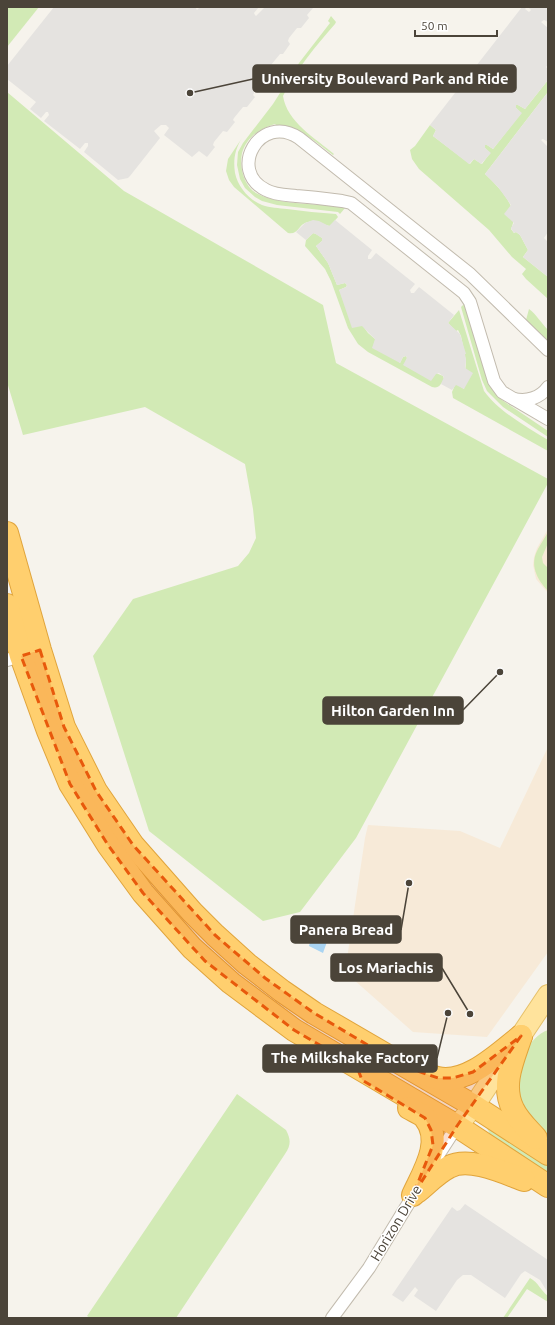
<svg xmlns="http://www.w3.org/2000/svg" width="555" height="1325" font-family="Ubuntu,sans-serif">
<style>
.commercial{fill:#f7ead8}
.green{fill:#d2eab5}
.parking{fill:#e5e3e0}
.water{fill:#a9d4f2}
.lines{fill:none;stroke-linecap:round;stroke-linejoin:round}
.street-casing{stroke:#c2bbae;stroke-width:14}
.primary-casing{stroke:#e6c16a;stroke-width:22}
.highway-casing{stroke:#e0a43c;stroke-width:24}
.street{stroke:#fff;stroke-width:12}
.primary{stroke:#ffe39c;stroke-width:20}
.highway{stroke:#ffcf6e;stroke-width:22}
.marked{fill:#e8590c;fill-opacity:0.2;stroke:#e8590c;stroke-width:3;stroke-dasharray:8 5;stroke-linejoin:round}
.labels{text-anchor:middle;stroke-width:3;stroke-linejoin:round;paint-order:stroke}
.street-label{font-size:14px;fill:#4b4439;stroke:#fff}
.leader{fill:none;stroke:#4b4439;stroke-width:1.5}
.callout-dot{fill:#4b4439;stroke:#fff;stroke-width:1.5}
.callout{fill:#4b4439;stroke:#4b4439;stroke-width:1.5}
.callout-label{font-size:15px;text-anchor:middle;font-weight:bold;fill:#fff}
</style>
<rect width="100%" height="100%" fill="#f6f3ec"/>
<g class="commercial">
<path d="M548,529V593L536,579L533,565L534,557L537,548Z"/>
<path d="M548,747V952L487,1037L413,1032L345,972L365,838L368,825L460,831L500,848Z"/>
</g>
<g class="green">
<path d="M7,7H39L7,47Z"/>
<path d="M331,16L336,22L335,24C316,46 296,69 283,96C287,122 315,138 334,154L333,155C316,142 298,126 276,125L275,124C259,129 247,137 242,153C239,167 244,188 258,194C277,204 313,204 336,206L345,208L340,214L338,212L277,205L262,201L255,197L245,188L240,179L237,165L238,152L243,143L273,104L299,63L330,23L328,21Z"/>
<path d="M548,80V92L485,174C499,187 521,209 511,229L514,233L516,232L520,235L528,250L523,257L548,277V299L526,279L522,274L526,269L512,257L489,230L419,169L412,159L410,150L415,146L430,125L436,130L433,136L470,164L474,159L482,164L490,153L485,148V145H487L493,149L521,113L516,108V105H518L525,109Z"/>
<path d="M7,92L124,191L323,305L336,363L548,479V483L356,838L300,912L263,921L149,831L93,656L133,599L238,566L249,553L256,538L253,509L245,464L145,407L23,435L7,382Z"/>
<path d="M242,138C235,149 233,160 235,173C238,187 249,200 262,205C270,208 279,208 287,209C303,211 320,213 336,214L338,217L330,226C322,225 316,218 305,223C298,226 298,235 288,233L234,187L229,180L226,171L228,159Z"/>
<path d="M313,233L316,234L322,238V241L316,246L328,263L337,285L345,283L347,285L346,287L339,290L360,325L363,326L368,333L375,339V341L400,363L403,357L406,356L407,358L404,365L431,380L436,373L443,376L444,379C441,384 439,389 432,387L368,352L358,344L348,328L331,281L325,269L305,246L306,240Z"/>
<path d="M464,304L490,386L496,394L502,400L548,431V437L503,407L487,391L482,380L461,307Z"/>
<path d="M529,309C537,315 541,323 548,330V341L526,320Z"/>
<path d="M459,310L484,391C498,411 527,427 548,440V451L453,398L452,392L455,385H458L464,389L466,361L461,336L458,330L456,331L448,323Z"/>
<path d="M548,532V543L542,557L543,563L548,568V591C537,579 529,565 538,549C541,543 545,538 548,532Z"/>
<path d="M548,1030V1135L526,1119L511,1083C518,1065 528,1037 548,1030Z"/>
<path d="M237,1094L286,1130C291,1139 291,1146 285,1154L176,1318H90L87,1316Z"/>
<path d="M484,1123L548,1161V1178L491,1136Z"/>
<path d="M530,1278C539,1283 540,1290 548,1296V1302L527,1289L507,1318H503Z"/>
</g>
<g class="parking">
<path d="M54,7H195L197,10L200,7H259L254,13L255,15L256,16L265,7L313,8L307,15L309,18L301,28H297L289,38L288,41L290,44L283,54H280L271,65L270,68L273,71L266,81L262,82L254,93L253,95L255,97L247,107H243L234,118L233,120L235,122L227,132L223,131L214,142L213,145L215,147L207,157L199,151L192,157L164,135L169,128L166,125H161L154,131L160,138L130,176L128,178L118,180L84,152L88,146V143H85L80,149L44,121L49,115L48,112H46L41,118L30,109L36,102L7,79V66Z"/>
<path d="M522,7H527L525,9L529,12L531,10L528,7H548V22L544,20L541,22L548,28V65L546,67L548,69V80L525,109L518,105H516V108L522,113L493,149L487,145H485V148L491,153L481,164L474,159L469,164L433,136L436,130L430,125Z"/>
<path d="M548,92L547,99L548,101V142L543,139L541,140L548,147V232L544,238L548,242V277L523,257L528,250L520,235L516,232L514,233L512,230L511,228L514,223L504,214L511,205L498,187L485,174Z"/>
<path d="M313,220L319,221L329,226L335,220L372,250L368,256V259H371L376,253L415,284L410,290L411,293H414L419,287L454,315L448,323L460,334L466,354H465L466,361L465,368L473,373L464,389L456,385L452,390L441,384L444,377L439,373L436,374L431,381L403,365L407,358L406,356L403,357L400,363L372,348L375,339L362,326L352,328L339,290L346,287L347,285L345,283L337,285L328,263L316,246L322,241V238L314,233L311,235L306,240L296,232L305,223Z"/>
<path d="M465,1204L548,1260V1293L540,1280L525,1271L521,1274L505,1298L471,1275H463L457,1280L436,1311L414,1296L418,1290L415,1287L403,1302L392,1295L452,1207L457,1211L460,1210Z"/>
</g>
<path class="water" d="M316,919L333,925L323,953L309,946Z"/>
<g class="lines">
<g class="street-casing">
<g id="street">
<path d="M548,350L470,274L299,138C260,112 227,171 266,190C275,195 287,195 296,196C312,197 327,199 342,201L351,203L464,293L470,302L494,381L502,392L548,419"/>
<path d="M514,399C527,402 540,398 548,387"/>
<path d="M7,660L26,654"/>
<path d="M435,1160L457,1126"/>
<path d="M332,1318L369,1268L416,1191"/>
</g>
</g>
<g class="primary-casing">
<path id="primary" d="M457,1126L474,1106L548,995"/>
</g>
<g class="highway-casing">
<g id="highway">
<path d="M7,533L40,650L64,727L96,791L133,845L192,912L215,935L247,964L282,991L314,1013L474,1106L548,1154"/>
<path d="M7,605L21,656L48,731L70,784L108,845L143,893L192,948L231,983L294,1030L457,1126L548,1186"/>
<path d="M521,1036C513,1060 501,1085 513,1109C518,1120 528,1129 536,1138"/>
<path d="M425,1074C429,1075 433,1077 437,1078C467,1085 499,1053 521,1036"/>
<path d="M409,1108C414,1111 422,1114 425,1118C444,1141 423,1173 413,1195"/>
<path d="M417,1192C427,1184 437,1173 449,1167C469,1156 505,1173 524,1180"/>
</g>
</g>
<use href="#street" class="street"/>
<use href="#primary" class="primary"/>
<use href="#highway" class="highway"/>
</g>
<path class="marked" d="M40,650L64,727L96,791L133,845L215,935L265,978L314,1013L403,1066L438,1078H453L473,1072L521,1036L457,1126L413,1195L433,1145L431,1130L425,1118L362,1080L357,1067L294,1030L205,961L143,893L108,845L70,784L21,656Z"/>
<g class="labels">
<g class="street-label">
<text transform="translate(396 1223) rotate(-59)" y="5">Horizon Drive</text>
</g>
</g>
<path class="leader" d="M190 93L253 79M500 672L463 710M409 883L401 930M470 1014L442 968M448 1013L437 1058"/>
<g class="callout-dot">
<circle cx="190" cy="93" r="4"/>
<circle cx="500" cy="672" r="4"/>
<circle cx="409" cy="883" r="4"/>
<circle cx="470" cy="1014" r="4"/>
<circle cx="448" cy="1013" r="4"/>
</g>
<g class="callout">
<rect x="253" y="65" width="263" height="27" rx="4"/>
<rect x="323" y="697" width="140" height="27" rx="4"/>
<rect x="291" y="916" width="110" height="27" rx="4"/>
<rect x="331" y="954" width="111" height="27" rx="4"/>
<rect x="263" y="1045" width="174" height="27" rx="4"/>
</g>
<g class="callout-label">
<text x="385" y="84">University Boulevard Park and Ride</text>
<text x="393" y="716">Hilton Garden Inn</text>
<text x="346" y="935">Panera Bread</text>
<text x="386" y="973">Los Mariachis</text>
<text x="350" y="1063">The Milkshake Factory</text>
</g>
<rect width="555" height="1325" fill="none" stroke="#4b4439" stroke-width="16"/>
<path d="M415 30v6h82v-6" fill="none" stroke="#4b4439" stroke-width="2"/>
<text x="421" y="30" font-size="12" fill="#4b4439" stroke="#ffffff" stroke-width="3" paint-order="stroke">50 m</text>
</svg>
